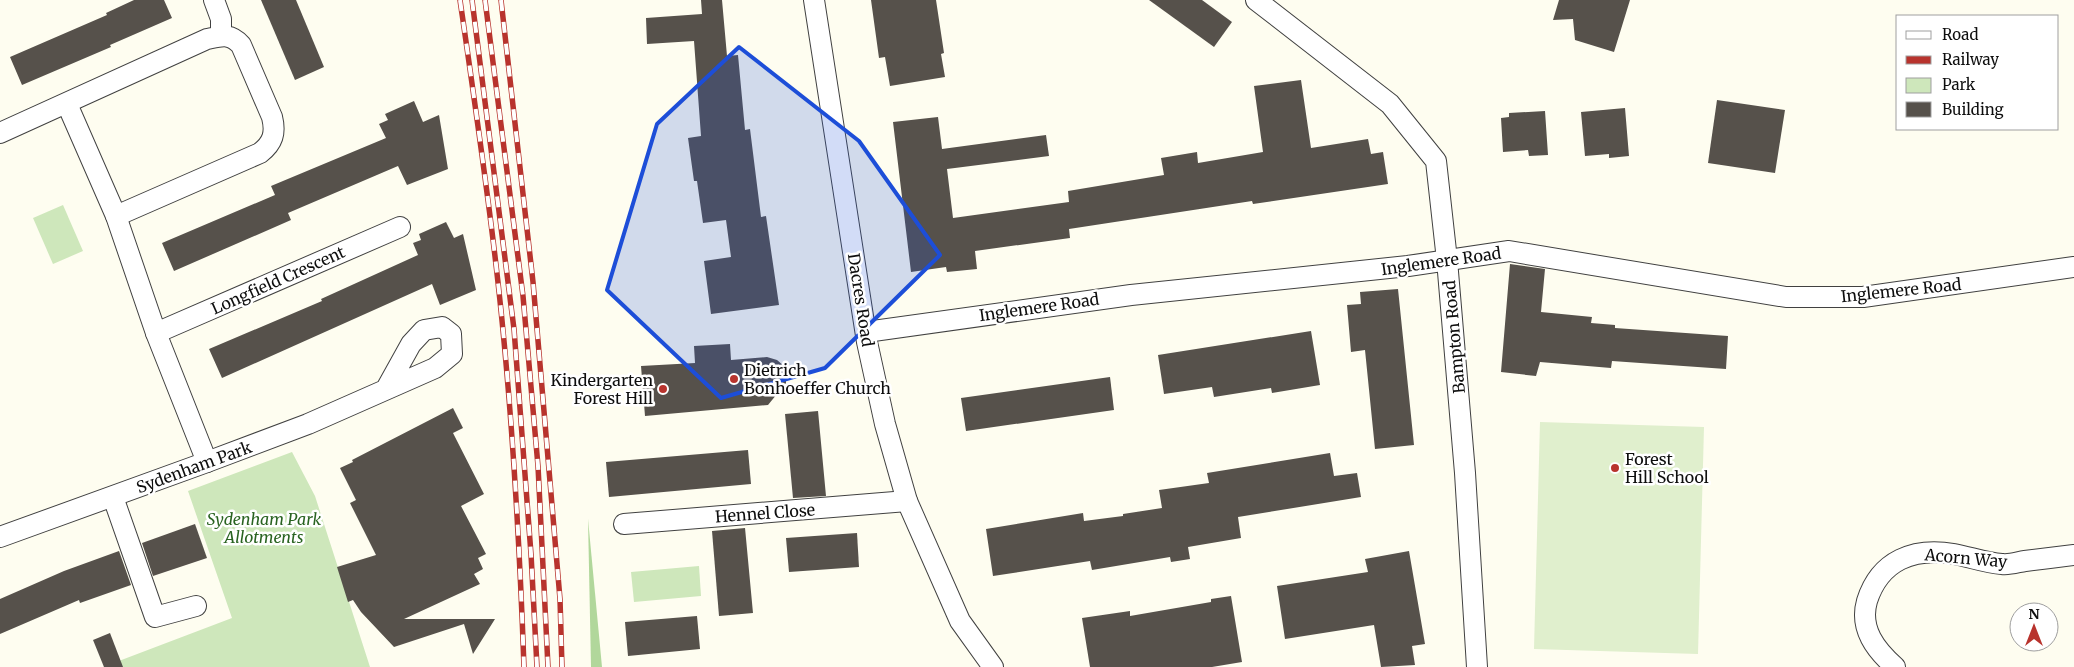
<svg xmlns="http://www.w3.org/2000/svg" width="2074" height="667" font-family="Merriweather,serif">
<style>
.green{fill:#cee7bb}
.forest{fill:#b1d79b}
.pitch{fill:#e0efcd}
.building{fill:#56514b}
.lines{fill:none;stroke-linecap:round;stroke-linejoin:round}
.minor-casing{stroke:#414141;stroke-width:22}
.minor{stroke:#fff;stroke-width:20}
.rail-casing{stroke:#b8332d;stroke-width:5.5}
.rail{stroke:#fff;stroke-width:4;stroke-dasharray:11;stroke-linecap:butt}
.marked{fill:#1d4ed8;fill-opacity:0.2;stroke:#1d4ed8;stroke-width:4;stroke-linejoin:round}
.poi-dot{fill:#b8332d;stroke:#fff;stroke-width:2}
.labels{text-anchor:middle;stroke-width:5;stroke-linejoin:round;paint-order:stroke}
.street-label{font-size:16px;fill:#0e0e0e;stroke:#fff}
.poi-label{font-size:16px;fill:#0e0e0e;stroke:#fff;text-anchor:start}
.park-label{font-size:16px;font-style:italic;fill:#296321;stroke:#fff}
</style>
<rect width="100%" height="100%" fill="#fefdf0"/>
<g class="green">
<path d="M63,205L83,251L53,264L33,218Z"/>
<path d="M292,452L315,496L370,667H103L232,618L188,491Z"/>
<path d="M699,566L701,596L634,602L631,572Z"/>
</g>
<path class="forest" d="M588,519L602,667H591Z"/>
<path class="pitch" d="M1540,422L1704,427L1698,654L1534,649Z"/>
<g class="building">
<path d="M134,0H164L172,18L110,45L111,47L22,85L10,57L107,15L106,13Z"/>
<path d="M261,0H296L324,67L295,80Z"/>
<path d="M701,0H722L727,56L738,55L745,130L750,129L761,217L766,216L779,305L711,314L704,261L731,257L726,220L703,223L697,181H694L688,138L701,136L694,41L647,44L646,18L702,14Z"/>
<path d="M871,0H936L944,53L941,54L945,77L890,86L885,57L879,58Z"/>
<path d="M1149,0H1202L1232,22L1214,47Z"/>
<path d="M1559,0H1630L1614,52L1575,40L1573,19L1553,20Z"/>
<path d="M1301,80L1311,148L1368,139L1371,154L1383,152L1388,184L1253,204L1252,201L1069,229L1070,238L975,251L977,269L947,272L946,267L911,272L893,122L938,117L942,149L1046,135L1049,156L947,169L953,218L1069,202L1068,191L1164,175L1161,158L1197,152L1198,163L1263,152L1254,86Z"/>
<path d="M1717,100L1785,110L1775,173L1708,163Z"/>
<path d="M414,101L423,122L439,115L448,169L407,185L398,166L288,213L291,220L174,271L162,243L275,195L271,186L386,138L379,124L388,120L385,114Z"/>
<path d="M1625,108L1629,156L1609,158V154L1585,156L1581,112Z"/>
<path d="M1545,111L1548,155L1529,156L1528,150L1503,152L1501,118L1509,117V113Z"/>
<path d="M446,222L454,238L463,234L476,290L440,305L432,284L222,378L209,349L322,301L321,299L418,255L413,243L421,240L419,234Z"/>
<path d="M1510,264L1545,269L1541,312L1592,317L1591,323L1615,325V328L1728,336L1726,369L1612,361L1611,368L1540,362L1536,376L1501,372Z"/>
<path d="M1398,289L1414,445L1375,449L1365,350L1351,352L1347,305L1361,304L1360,292Z"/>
<path d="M1311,331L1320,385L1272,393L1271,388L1214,397L1212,387L1164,394L1158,355Z"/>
<path d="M730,344L731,360L767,357L777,360L784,366L786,374V383L768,405L645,416L641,366L695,363L694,346Z"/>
<path d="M1110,377L1114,410L966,431L961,398Z"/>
<path d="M453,408L463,428L453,433L484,494L461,506L486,554L478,558L483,569L474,574L480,584L404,619H495L473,654L464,624L394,647L361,612L353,600L348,602L337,567L376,555L350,503L356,500L340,468L353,462L352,460Z"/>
<path d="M818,411L826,496L793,498L785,414Z"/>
<path d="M748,450L751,484L609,497L606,462Z"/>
<path d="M1330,453L1334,476L1357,473L1361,497L1238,517L1241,538L1188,547L1190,559L1171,562L1170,557L1092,570L1090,561L993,576L986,529L1083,513L1084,521L1123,516V514L1162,508L1159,490L1209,483L1207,473Z"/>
<path d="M195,524L207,558L153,576L142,543Z"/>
<path d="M745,528L753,613L719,616L712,531Z"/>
<path d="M857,533L859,567L789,572L786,538Z"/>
<path d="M119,551L131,585L80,603L79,600L0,634V599L64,571Z"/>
<path d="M1409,551L1425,644L1412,646L1415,665L1381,667L1374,625L1285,639L1277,586L1368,572L1365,559Z"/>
<path d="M1231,596L1242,662L1212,667H1090L1082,618L1130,611V616L1211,602V599Z"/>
<path d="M697,616L700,649L628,656L625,622Z"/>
<path d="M110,633L123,667H104L93,640Z"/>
</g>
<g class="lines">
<g class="minor-casing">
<g id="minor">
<path d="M214,0L221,19V36"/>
<path d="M814,0L867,342L885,424L907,501L960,621L993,667"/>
<path d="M1256,0L1390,104L1436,161L1447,260L1465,473L1477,667"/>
<path d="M67,104L116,216L156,333L207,462"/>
<path d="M0,133L207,39C222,36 230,33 241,45L272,117C276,133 273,143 260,153L116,216"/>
<path d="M866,332L1131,295L1408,266L1509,251L1786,297H1863L2074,267"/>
<path d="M156,333L400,227"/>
<path d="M113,497L155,617L196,606"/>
<path d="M624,524L907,501"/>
<path d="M0,537L207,462L308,424L435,368L452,354L451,334L442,327L424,330L411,344L386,389"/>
<path d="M1895,667C1876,650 1859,629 1867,601C1880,560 1914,547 1954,554C1970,557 1986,563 2002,564C2010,565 2018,562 2025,561C2041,559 2058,557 2074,555"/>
</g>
</g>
<use href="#minor" class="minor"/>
<g class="rail-casing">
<g id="rail">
<path d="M460,0C472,83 484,165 494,248C511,387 519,527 524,667"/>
<path d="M472,0L514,329L531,554L537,667"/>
<path d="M485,0L523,296L538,466L548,667"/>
<path d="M501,0L533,282L560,599L562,667"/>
</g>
</g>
<use href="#rail" class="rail"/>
</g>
<path class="marked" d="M739,47L859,141L940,255L825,368L721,398L607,290L657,124Z"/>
<g class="poi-dot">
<circle cx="734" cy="379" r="5"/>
<circle cx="663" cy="389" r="5"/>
<circle cx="1615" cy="468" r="5"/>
</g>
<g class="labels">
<g class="street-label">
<text transform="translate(1441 261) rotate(-8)" y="6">Inglemere Road</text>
<text transform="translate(278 280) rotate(-24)" y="6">Longfield Crescent</text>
<text transform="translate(1901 290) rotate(-6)" y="6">Inglemere Road</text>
<text transform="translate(861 300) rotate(81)" y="6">Dacres Road</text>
<text transform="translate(1039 307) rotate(-8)" y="6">Inglemere Road</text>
<text transform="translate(1454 337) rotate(-95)" y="6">Bampton Road</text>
<text transform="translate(194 467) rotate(-20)" y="6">Sydenham Park</text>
<text transform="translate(765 513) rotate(-4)" y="6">Hennel Close</text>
<text transform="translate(1966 558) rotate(5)" y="6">Acorn Way</text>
</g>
<g class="poi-label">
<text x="744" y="376">Dietrich<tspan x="744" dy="18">Bonhoeffer Church</tspan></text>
<text x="653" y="386" text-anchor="end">Kindergarten<tspan x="653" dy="18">Forest Hill</tspan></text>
<text x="1625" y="465">Forest<tspan x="1625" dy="18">Hill School</tspan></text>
</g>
<g class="park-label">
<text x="264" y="525">Sydenham Park<tspan x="264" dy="18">Allotments</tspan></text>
</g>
</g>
<rect x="1896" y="15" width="162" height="115" fill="#ffffff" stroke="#9f9f9f"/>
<rect x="1906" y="31" width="25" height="8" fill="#ffffff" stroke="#9f9f9f"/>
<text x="1942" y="40" font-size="15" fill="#0e0e0e">Road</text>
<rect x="1906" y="56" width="25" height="8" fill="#b8332d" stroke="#9f9f9f"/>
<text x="1942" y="65" font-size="15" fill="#0e0e0e">Railway</text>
<rect x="1906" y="78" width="25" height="15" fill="#cee7bb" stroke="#9f9f9f"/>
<text x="1942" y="90" font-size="15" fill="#0e0e0e">Park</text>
<rect x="1906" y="102" width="25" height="15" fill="#56514b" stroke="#9f9f9f"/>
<text x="1942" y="115" font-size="15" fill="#0e0e0e">Building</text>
<g transform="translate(2034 627)"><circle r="24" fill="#ffffff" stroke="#9f9f9f"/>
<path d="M0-4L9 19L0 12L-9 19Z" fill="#b8332d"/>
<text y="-8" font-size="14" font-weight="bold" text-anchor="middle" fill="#0e0e0e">N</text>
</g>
</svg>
